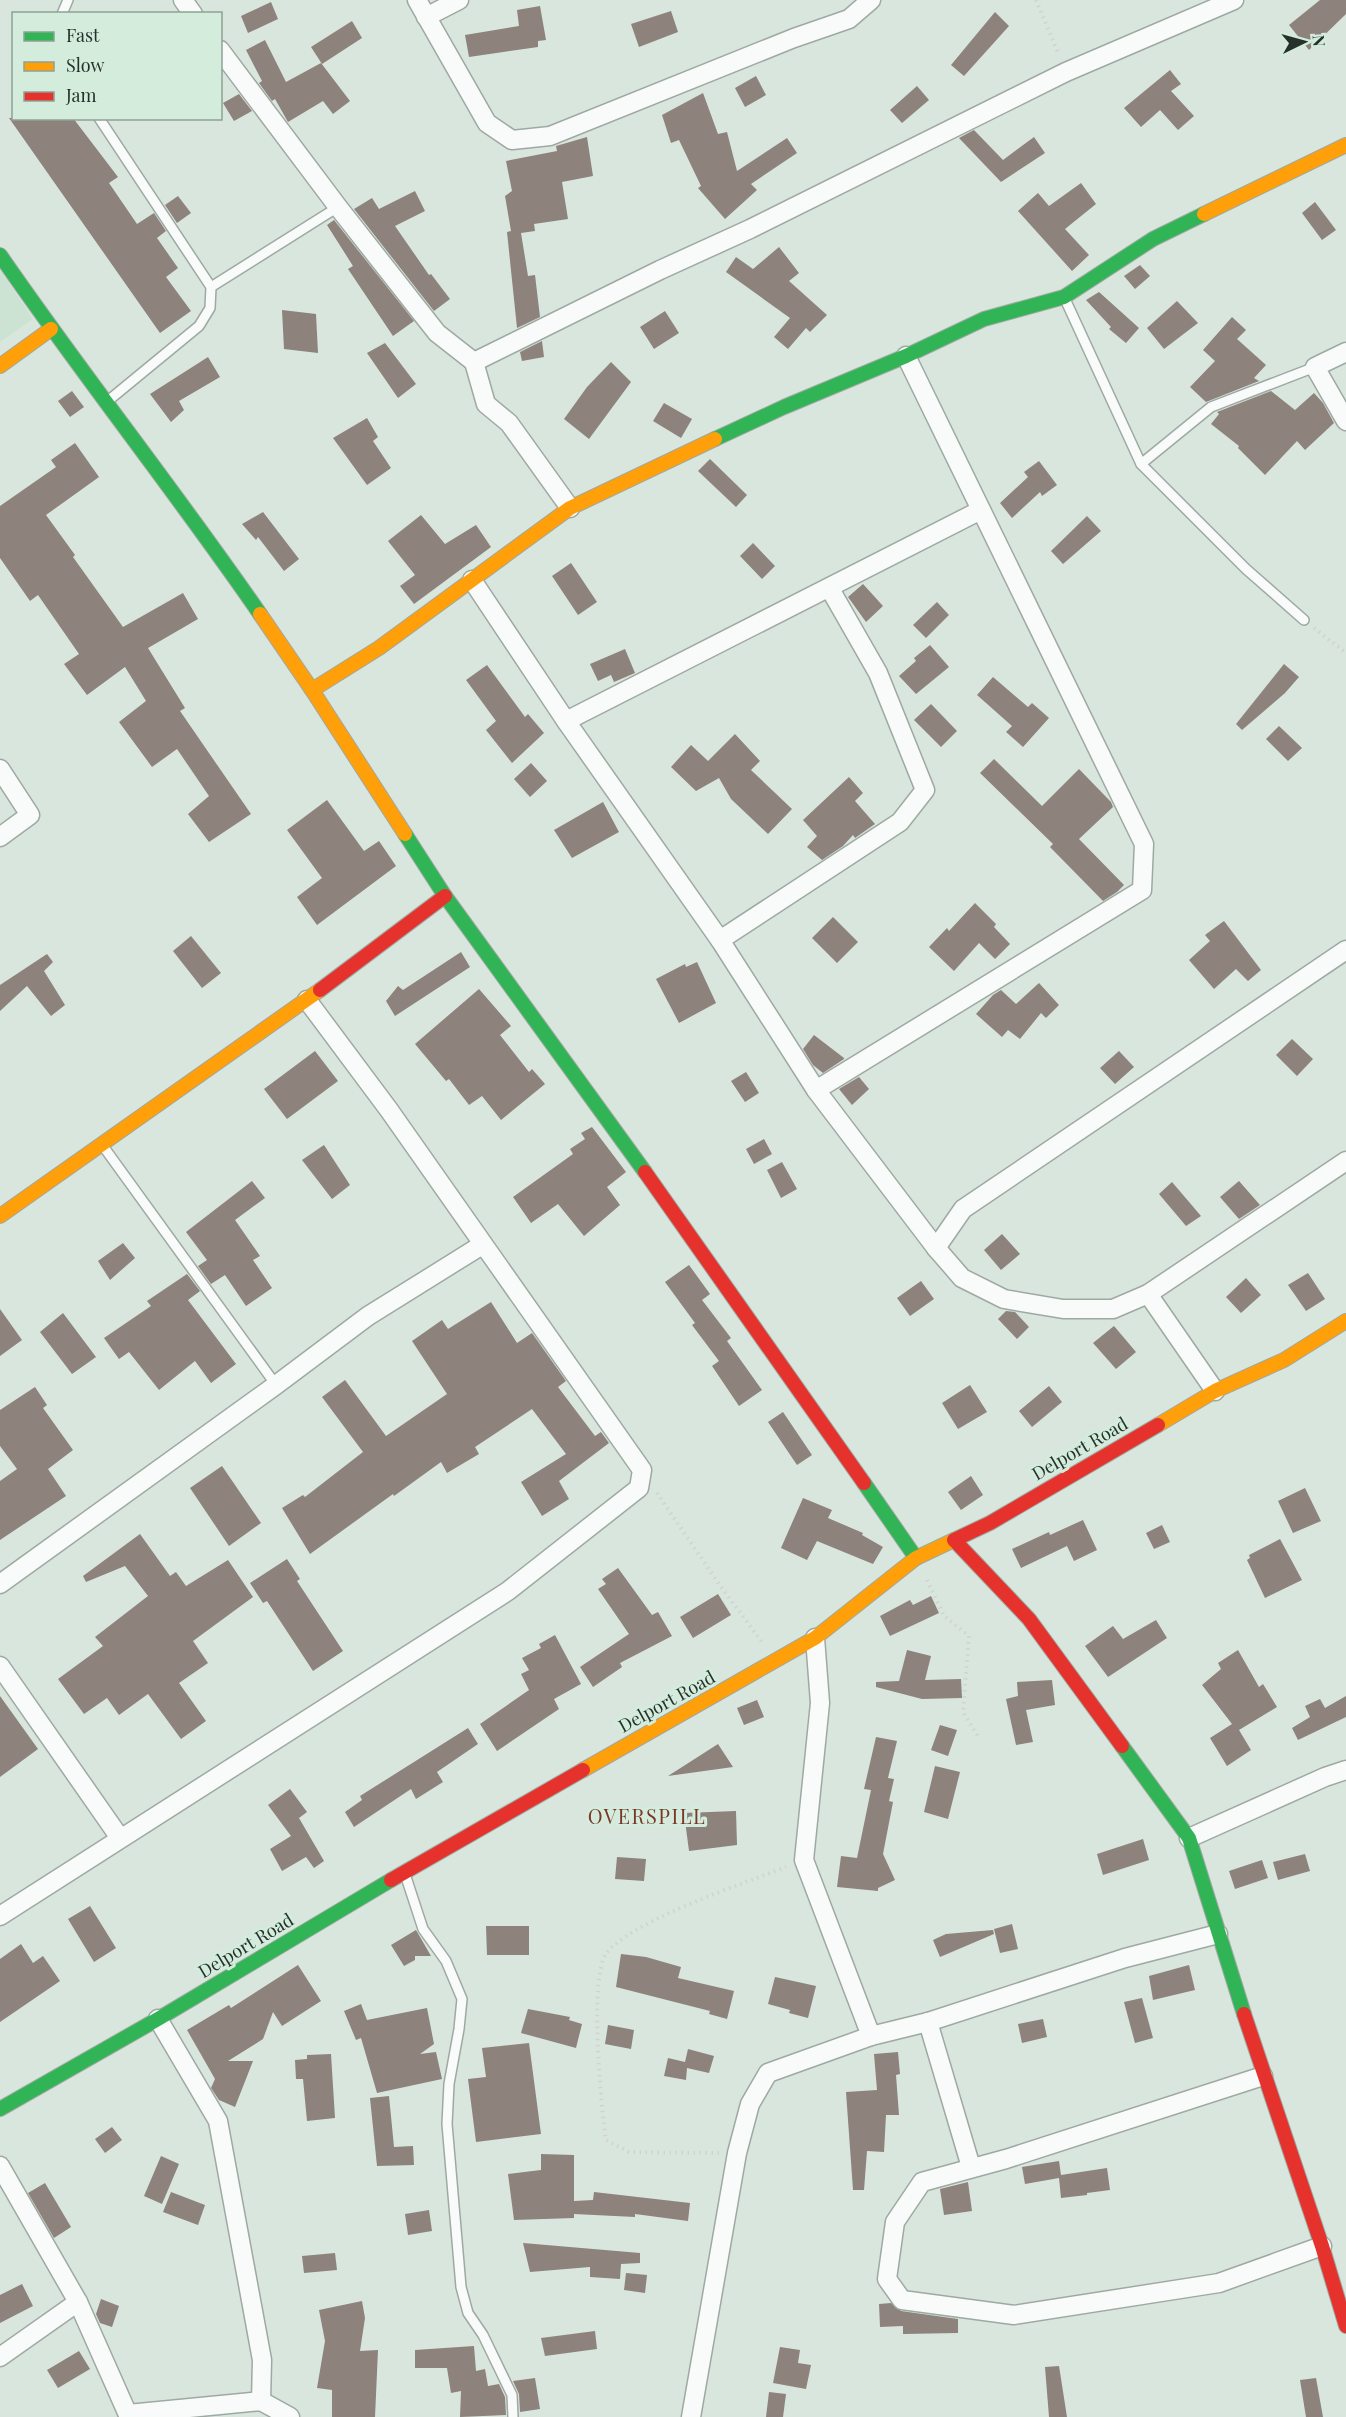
<svg xmlns="http://www.w3.org/2000/svg" width="1346" height="2417" font-family="'Playfair Display',serif">
<style>
.built{fill:#cce3d4}
.building{fill:#8d827c}
.lines{fill:none;stroke-linecap:round;stroke-linejoin:round}
.lane-casing{stroke:#9ea9a2;stroke-width:12}
.street-casing{stroke:#9ea9a2;stroke-width:21}
.fast-casing{stroke:#9ea9a2;stroke-width:16}
.slow-casing{stroke:#9ea9a2;stroke-width:16}
.jam-casing{stroke:#9ea9a2;stroke-width:16}
.path{stroke:#d0d3d1;stroke-width:4;stroke-dasharray:1.5 4.5;stroke-linecap:butt}
.lane{stroke:#f9fbfa;stroke-width:9}
.street{stroke:#f9fbfa;stroke-width:18}
.fast{stroke:#30b455;stroke-width:14}
.slow{stroke:#ff9f0a;stroke-width:14}
.jam{stroke:#e5322d;stroke-width:14}
.labels{text-anchor:middle;stroke-width:6;stroke-linejoin:round;paint-order:stroke}
.street-label{font-size:18px;fill:#27312b;stroke:#d3ecdc}
.neighbourhood-label{font-size:20px;letter-spacing:1.5px;fill:#7b3628;stroke:#d3ecdc}
</style>
<rect width="100%" height="100%" fill="#d9e6dd"/>
<path class="built" d="M0,270L33,319L0,342Z"/>
<g class="building">
<path d="M1320,0H1346V14L1309,50L1289,25Z"/>
<path d="M271,2L278,19L248,33L241,16Z"/>
<path d="M540,6L546,40L538,41V47L469,57L465,35L519,26L517,10Z"/>
<path d="M671,11L678,32L639,47L631,24Z"/>
<path d="M995,12L1009,26L964,76L951,65Z"/>
<path d="M352,21L362,38L322,64L311,47Z"/>
<path d="M265,40L286,82L321,63L350,101L333,114L323,101L288,122L275,99L272,101L259,83L262,81L246,50Z"/>
<path d="M1170,70L1181,84L1171,91L1194,116L1178,130L1160,110L1141,127L1124,108Z"/>
<path d="M756,76L766,95L745,107L735,88Z"/>
<path d="M917,86L929,100L902,123L890,110Z"/>
<path d="M703,93L718,134L727,132L737,171L787,138L797,153L751,184L757,190L725,219L698,188L701,186L679,140L671,143L662,115Z"/>
<path d="M239,94L252,111L234,121L223,103Z"/>
<path d="M9,118H73L118,177L109,183L137,224L154,213L166,231L157,238L178,268L166,277L191,311L160,333Z"/>
<path d="M974,130L1003,160L1034,137L1045,153L1001,182L959,138Z"/>
<path d="M587,137L593,176L562,182L568,219L534,224L535,231L521,233L528,276L535,275L540,317L517,328L507,232L511,231L505,196L512,191L506,161L557,151L556,146Z"/>
<path d="M1081,183L1096,204L1065,229L1089,255L1072,271L1018,211L1038,193L1049,206Z"/>
<path d="M415,191L425,211L395,226L429,275L431,274L450,299L434,311L354,209L372,198L379,209Z"/>
<path d="M178,196L191,213L177,223L165,205Z"/>
<path d="M1315,202L1336,230L1322,240L1302,213Z"/>
<path d="M334,220L414,321L393,336L348,269L353,266L327,225Z"/>
<path d="M779,247L799,273L789,281L827,315L810,332L806,328L788,349L774,337L790,318L726,272L736,257L753,269Z"/>
<path d="M1140,265L1150,276L1135,289L1124,276Z"/>
<path d="M1099,292L1139,328L1126,343L1109,329L1111,327L1086,300Z"/>
<path d="M1177,301L1198,323L1164,349L1147,328Z"/>
<path d="M282,310L316,314L318,353L284,349Z"/>
<path d="M665,311L679,333L654,349L640,327Z"/>
<path d="M1232,317L1246,330L1237,339L1266,365L1254,378L1259,381L1206,402L1190,387L1215,361L1203,350Z"/>
<path d="M542,341L544,357L522,361L520,352Z"/>
<path d="M385,343L416,384L398,398L367,353Z"/>
<path d="M208,357L220,377L179,401L184,410L171,422L150,394Z"/>
<path d="M611,362L631,382L589,439L564,419L587,387Z"/>
<path d="M72,391L84,407L70,417L58,401Z"/>
<path d="M1271,391L1295,410L1314,393L1323,403L1334,423L1305,450L1297,441L1265,475L1238,448L1239,446L1211,424L1219,414L1217,412Z"/>
<path d="M664,403L692,419L681,438L653,421Z"/>
<path d="M367,418L378,437L373,441L391,468L367,485L333,438Z"/>
<path d="M75,443L99,477L46,515L75,555L73,557L123,627L183,593L198,619L148,648L185,708L180,711L251,814L209,842L188,814L209,796L177,749L152,767L119,722L146,701L125,667L87,695L64,664L79,654L38,595L30,601L0,558V506L56,467L51,460Z"/>
<path d="M710,459L747,495L736,507L698,471Z"/>
<path d="M1039,461L1057,485L1042,496L1040,492L1012,518L1000,503L1028,477L1024,472Z"/>
<path d="M263,512L299,559L284,571L258,537L256,540L242,524Z"/>
<path d="M421,515L445,544L476,525L491,547L414,604L400,586L415,575L388,541Z"/>
<path d="M1087,516L1101,531L1063,564L1051,551Z"/>
<path d="M753,543L775,566L762,579L740,556Z"/>
<path d="M571,563L597,602L578,615L552,576Z"/>
<path d="M863,584L883,606L866,622L848,597Z"/>
<path d="M937,602L949,615L926,638L913,625Z"/>
<path d="M930,645L949,667L916,694L899,676L916,661L914,658Z"/>
<path d="M625,649L635,673L614,682L611,675L598,681L590,664Z"/>
<path d="M1284,664L1299,677L1285,693L1242,730L1236,724Z"/>
<path d="M487,665L525,717L528,714L544,733L512,763L486,730L496,721L466,680Z"/>
<path d="M993,677L1028,707L1032,703L1049,718L1023,747L1006,732L1012,726L977,695Z"/>
<path d="M931,704L957,731L941,747L914,720Z"/>
<path d="M1279,726L1302,748L1288,761L1266,739Z"/>
<path d="M735,734L760,761L751,770L792,809L768,834L731,799L719,778L696,791L671,767L691,745L708,761Z"/>
<path d="M994,759L1042,806L1079,769L1111,802L1113,807L1079,839L1124,885L1117,892L1103,901L1050,847L1053,844L980,773Z"/>
<path d="M531,763L547,781L530,797L514,779Z"/>
<path d="M849,777L863,793L855,801L875,824L855,838L853,835L843,846L822,860L807,847L817,836L803,820Z"/>
<path d="M327,800L364,851L379,841L396,866L317,925L297,897L322,878L287,830Z"/>
<path d="M603,802L619,832L572,858L554,830Z"/>
<path d="M975,903L996,924L994,927L1010,944L995,959L979,943L954,971L929,947L947,928L949,931Z"/>
<path d="M833,917L858,942L837,963L812,938Z"/>
<path d="M1224,921L1261,970L1248,981L1236,969L1214,989L1189,960L1210,941L1205,935Z"/>
<path d="M191,936L221,973L202,988L173,951Z"/>
<path d="M461,952L470,967L395,1016L386,1001L398,986L403,990Z"/>
<path d="M47,954L53,962L44,971L65,1005L51,1016L27,986L0,1011V985Z"/>
<path d="M697,962L716,1003L679,1023L656,979L685,964L686,967Z"/>
<path d="M1039,983L1059,1005L1046,1018L1041,1013L1020,1039L1008,1030L1002,1037L976,1014L993,995L1001,990L1016,1004Z"/>
<path d="M479,989L511,1026L500,1035L529,1072L532,1069L545,1084L501,1120L482,1096L469,1105L449,1079L446,1081L415,1044Z"/>
<path d="M814,1035L844,1058V1059L823,1073L813,1065L803,1049Z"/>
<path d="M1292,1039L1313,1059L1297,1076L1276,1055Z"/>
<path d="M315,1051L338,1081L287,1119L264,1089Z"/>
<path d="M1119,1051L1134,1067L1115,1084L1100,1068Z"/>
<path d="M746,1072L759,1093L745,1102L731,1081Z"/>
<path d="M859,1077L869,1089L852,1105L839,1089Z"/>
<path d="M592,1127L626,1172L607,1187L620,1205L584,1236L558,1204L531,1223L513,1197L573,1154L570,1149L585,1139L581,1133Z"/>
<path d="M764,1139L772,1154L754,1164L746,1149Z"/>
<path d="M324,1145L350,1185L332,1199L302,1160Z"/>
<path d="M782,1162L797,1189L781,1198L767,1170Z"/>
<path d="M252,1181L265,1198L235,1220L260,1256L253,1260L272,1288L246,1306L225,1275L211,1284L198,1266L207,1260L186,1232Z"/>
<path d="M1239,1181L1260,1205L1239,1219L1220,1197Z"/>
<path d="M1172,1182L1201,1216L1186,1226L1159,1194Z"/>
<path d="M1002,1234L1020,1254L1001,1270L984,1250Z"/>
<path d="M123,1243L135,1258L110,1280L98,1261Z"/>
<path d="M689,1265L710,1294L702,1300L731,1338L727,1341L762,1390L739,1406L712,1366L719,1361L692,1325L695,1323L665,1282Z"/>
<path d="M1308,1273L1325,1299L1306,1311L1288,1285Z"/>
<path d="M187,1274L200,1291L188,1300L236,1364L211,1383L195,1361L159,1390L129,1352L119,1359L104,1338L151,1306L147,1301Z"/>
<path d="M1246,1278L1261,1295L1241,1313L1226,1297Z"/>
<path d="M921,1281L934,1299L910,1316L897,1298Z"/>
<path d="M491,1302L517,1343L532,1333L566,1381L558,1387L595,1436L601,1432L609,1443L559,1481L569,1499L542,1516L521,1482L566,1454L532,1409L475,1447L479,1454L447,1473L441,1462L394,1496L393,1494L310,1554L282,1508L303,1495L305,1497L363,1452L322,1397L345,1380L386,1436L447,1394L412,1341L442,1320L448,1329Z"/>
<path d="M0,1309L22,1340L0,1356Z"/>
<path d="M1006,1311L1015,1312L1029,1327L1017,1339L998,1319Z"/>
<path d="M63,1313L96,1357L72,1374L40,1332Z"/>
<path d="M1114,1326L1136,1352L1116,1369L1093,1343Z"/>
<path d="M970,1385L987,1412L958,1429L942,1403Z"/>
<path d="M1049,1386L1062,1402L1032,1427L1019,1411Z"/>
<path d="M35,1387L47,1405L43,1408L73,1450L48,1469L66,1496L0,1540V1481L17,1469L0,1446V1410Z"/>
<path d="M783,1412L812,1455L797,1465L768,1422Z"/>
<path d="M222,1466L261,1523L229,1546L190,1488Z"/>
<path d="M971,1476L983,1495L961,1510L948,1492Z"/>
<path d="M1305,1488L1321,1521L1293,1533L1278,1501Z"/>
<path d="M803,1498L832,1510L828,1518L863,1533L862,1535L883,1547L873,1564L817,1541L807,1560L781,1548Z"/>
<path d="M1083,1520L1097,1550L1074,1561L1067,1546L1021,1568L1012,1549L1049,1532L1050,1535Z"/>
<path d="M1162,1525L1170,1542L1154,1549L1146,1533Z"/>
<path d="M140,1534L170,1576L176,1572L186,1586L228,1560L253,1597L193,1641L208,1663L179,1683L206,1721L181,1739L148,1694L119,1715L107,1698L84,1714L58,1679L103,1646L95,1637L148,1596L125,1566L86,1582L83,1576Z"/>
<path d="M1280,1539L1302,1580L1265,1598L1247,1560L1250,1558L1249,1555Z"/>
<path d="M287,1559L300,1579L297,1581L343,1651L313,1671L267,1601L263,1603L250,1583Z"/>
<path d="M618,1568L652,1615L658,1612L672,1636L620,1663L622,1667L593,1687L580,1667L629,1634L598,1589L606,1584L602,1579Z"/>
<path d="M718,1594L731,1615L693,1638L680,1617Z"/>
<path d="M931,1596L939,1613L890,1636L880,1616L910,1600L913,1605Z"/>
<path d="M1156,1620L1167,1638L1108,1677L1085,1646L1113,1626L1123,1639Z"/>
<path d="M555,1635L581,1684L554,1699L559,1709L497,1751L480,1724L529,1690L521,1674L529,1670L522,1658L541,1648L539,1644Z"/>
<path d="M907,1650L931,1656L925,1680L961,1679L962,1698L922,1699L876,1687V1682L899,1681Z"/>
<path d="M1238,1650L1259,1687L1263,1684L1277,1707L1239,1730L1251,1750L1227,1766L1210,1738L1232,1724L1202,1685L1221,1669L1218,1663Z"/>
<path d="M1052,1680L1055,1705L1026,1710L1033,1742L1016,1745L1006,1699L1018,1696L1017,1682Z"/>
<path d="M0,1696L38,1749L0,1777Z"/>
<path d="M1346,1696V1717L1298,1740L1292,1728L1310,1717L1305,1706L1320,1699L1325,1708Z"/>
<path d="M757,1700L764,1717L744,1725L737,1708Z"/>
<path d="M940,1725L957,1730L948,1756L931,1750Z"/>
<path d="M468,1728L478,1744L437,1772L443,1782L416,1799L411,1789L354,1827L345,1812L362,1800L360,1796Z"/>
<path d="M876,1737L897,1741L888,1778L894,1779L889,1801L893,1802L883,1854L895,1880L878,1888V1891L837,1887L841,1856L857,1858L871,1790L864,1789Z"/>
<path d="M718,1744L733,1767L668,1776Z"/>
<path d="M935,1766L960,1772L948,1819L924,1812Z"/>
<path d="M290,1789L307,1812L299,1818L324,1861L314,1868L306,1857L282,1871L270,1849L291,1836L268,1805Z"/>
<path d="M736,1811L737,1845L689,1851L684,1813Z"/>
<path d="M1143,1839L1149,1860L1103,1875L1097,1854Z"/>
<path d="M1305,1854L1310,1871L1278,1880L1273,1862Z"/>
<path d="M617,1857L646,1859L644,1881L615,1879Z"/>
<path d="M1262,1860L1268,1878L1235,1889L1229,1871Z"/>
<path d="M90,1906L116,1948L94,1962L68,1919Z"/>
<path d="M1012,1924L1018,1949L1000,1953L994,1929Z"/>
<path d="M486,1926H529V1955H487Z"/>
<path d="M416,1930L431,1956H415V1960L404,1966L391,1945Z"/>
<path d="M993,1930L994,1934L940,1957L933,1940L946,1934Z"/>
<path d="M21,1944L33,1963L43,1956L60,1981L0,2022V1959Z"/>
<path d="M621,1954L646,1957L681,1967L678,1978L734,1991L727,2019L709,2014L710,2011L616,1987Z"/>
<path d="M298,1965L321,2001L282,2026L273,2012L263,2039L228,2061H253L235,2107L219,2100L211,2088L215,2079L187,2030L229,2005L231,2008Z"/>
<path d="M1189,1965L1195,1990L1153,2000L1149,1976Z"/>
<path d="M775,1977L816,1986L808,2018L789,2013L790,2010L768,2004Z"/>
<path d="M1142,1998L1153,2038L1135,2043L1124,2002Z"/>
<path d="M361,2004L367,2020L427,2008L434,2044L420,2054L436,2052L442,2079L377,2093L361,2038L356,2040L344,2011Z"/>
<path d="M528,2009L570,2017L569,2020L582,2024L576,2048L521,2033Z"/>
<path d="M1043,2019L1047,2037L1022,2043L1018,2024Z"/>
<path d="M608,2025L634,2030L631,2049L605,2044Z"/>
<path d="M529,2043L541,2134L476,2142L468,2079L486,2077L482,2048Z"/>
<path d="M688,2049L714,2056L709,2073L687,2068L686,2080L664,2076L668,2058L685,2062Z"/>
<path d="M898,2052L900,2074L896,2075L899,2115H886L884,2152L867,2151L864,2190H853L846,2092L877,2090L874,2054Z"/>
<path d="M331,2054L335,2118L307,2121L303,2079H296L295,2060L307,2059V2055Z"/>
<path d="M389,2096L394,2147L413,2146L414,2165L377,2166L370,2098Z"/>
<path d="M112,2127L122,2140L105,2153L95,2139Z"/>
<path d="M541,2154L574,2155V2201L593,2200L594,2192L690,2203L688,2221L635,2214V2217L574,2214V2218L514,2220L508,2174L541,2170Z"/>
<path d="M161,2156L179,2164L162,2204L144,2196Z"/>
<path d="M1059,2161L1061,2175L1107,2168L1110,2190L1087,2193V2195L1061,2198L1059,2178L1025,2184L1022,2167Z"/>
<path d="M968,2182L972,2211L944,2215L940,2189Z"/>
<path d="M45,2183L71,2227L54,2238L28,2193Z"/>
<path d="M171,2192L205,2205L198,2225L163,2212Z"/>
<path d="M429,2210L432,2231L408,2235L405,2214Z"/>
<path d="M523,2243L640,2253V2263L621,2264L620,2279L590,2277V2267L530,2272Z"/>
<path d="M335,2253L337,2270L304,2273L302,2256Z"/>
<path d="M626,2273L647,2275L645,2293L624,2290Z"/>
<path d="M22,2284L33,2306L0,2323V2295Z"/>
<path d="M101,2299L119,2306L112,2327L100,2323L96,2314Z"/>
<path d="M362,2301L365,2318L360,2351L378,2350L375,2417H332V2390L317,2388L325,2341L319,2310Z"/>
<path d="M891,2303L901,2311L958,2319V2333L903,2334V2326L880,2327L879,2304Z"/>
<path d="M595,2331L597,2349L545,2356L541,2338Z"/>
<path d="M474,2346L476,2371L485,2369L488,2386L499,2384L505,2397L506,2415L460,2417L461,2391L451,2393L447,2368H415V2350Z"/>
<path d="M780,2347L800,2350L798,2363L811,2365L806,2389L773,2383Z"/>
<path d="M79,2351L90,2369L58,2388L47,2370Z"/>
<path d="M1059,2366L1067,2417H1049L1045,2367Z"/>
<path d="M535,2378L540,2409L520,2412L519,2394L513,2381Z"/>
<path d="M1316,2378L1323,2417H1306L1300,2380Z"/>
<path d="M769,2392L786,2394L783,2417H766Z"/>
</g>
<g class="lines">
<g class="lane-casing">
<g id="lane">
<path d="M62,14L68,0"/>
<path d="M99,118L211,287L210,308L199,326L109,400"/>
<path d="M211,287L338,207"/>
<path d="M1065,299L1141,464L1246,569L1304,620"/>
<path d="M1141,464L1211,407L1315,367"/>
<path d="M103,1146L276,1385"/>
<path d="M405,1874L423,1929L446,1961L462,1999L459,2029L449,2084L447,2124L461,2287L468,2313L483,2335L512,2395L513,2417"/>
</g>
</g>
<g class="street-casing">
<g id="street">
<path d="M183,0L193,14"/>
<path d="M417,0L487,123L512,140L550,136L794,38L849,19L871,0"/>
<path d="M426,17L459,0"/>
<path d="M220,50L338,207L437,333L474,362L486,404L509,423L570,508"/>
<path d="M1346,352L1315,367L1346,421"/>
<path d="M474,362L660,270L750,229L1066,72L1234,0"/>
<path d="M472,580L566,721L720,940L816,1090L936,1248L962,1278L1004,1299L1063,1309H1113L1148,1294L1346,1161"/>
<path d="M566,721L981,510"/>
<path d="M0,769L30,815L0,837"/>
<path d="M720,940L900,822L925,790L878,673L830,589"/>
<path d="M816,1090L1142,890L1144,844L906,356"/>
<path d="M936,1248L963,1209L1346,950"/>
<path d="M1148,1294L1215,1391"/>
<path d="M0,1584L276,1385L368,1316L482,1245"/>
<path d="M815,1638L820,1703L804,1860L871,2036"/>
<path d="M0,1666L120,1838"/>
<path d="M1189,1838L1325,1777L1346,1770"/>
<path d="M0,1916L508,1591L639,1488L642,1470L389,1110L307,1000"/>
<path d="M158,2019L218,2121L262,2360L261,2401"/>
<path d="M928,2022L971,2167"/>
<path d="M1263,2076L1006,2159L922,2182L895,2222L887,2279L902,2300L1014,2315L1219,2283L1322,2246"/>
<path d="M0,2166L78,2302L129,2417"/>
<path d="M0,2357L78,2302"/>
<path d="M128,2414L261,2401L290,2417"/>
<path d="M691,2417L737,2153L750,2104L768,2073L871,2036L928,2022L1125,1958L1218,1934"/>
</g>
</g>
<g class="fast-casing">
<g id="fast">
<path d="M0,255C84,377 176,492 260,614"/>
<path d="M715,439L784,407L906,356L984,319L1064,297L1153,239L1204,214"/>
<path d="M405,834L445,896L645,1172"/>
<path d="M864,1483L916,1558"/>
<path d="M1122,1746L1189,1838L1244,2014"/>
<path d="M0,2109L158,2019L391,1880"/>
</g>
</g>
<g class="slow-casing">
<g id="slow">
<path d="M1204,214L1346,145"/>
<path d="M0,366L51,329"/>
<path d="M260,614L312,690L405,834"/>
<path d="M312,690L379,648L570,508L715,439"/>
<path d="M0,1216L320,990"/>
<path d="M1158,1425L1215,1391L1284,1360L1346,1321"/>
<path d="M583,1770L815,1638L916,1558L954,1540"/>
</g>
</g>
<g class="jam-casing">
<g id="jam">
<path d="M320,990L445,896"/>
<path d="M645,1172L864,1483"/>
<path d="M954,1540L990,1523L1158,1425"/>
<path d="M955,1541L1029,1619L1122,1746"/>
<path d="M391,1880L583,1770"/>
<path d="M1244,2014L1322,2246L1346,2326"/>
</g>
</g>
<g class="path">
<path d="M1036,0L1059,55"/>
<path d="M1314,628L1346,653"/>
<path d="M657,1493L721,1587L762,1642"/>
<path d="M927,1580L944,1616L969,1636L963,1712L979,1738"/>
<path d="M719,2153L629,2152L606,2140C601,2107 589,1979 606,1954C628,1922 747,1882 786,1867"/>
</g>
<use href="#lane" class="lane"/>
<use href="#street" class="street"/>
<use href="#fast" class="fast"/>
<use href="#slow" class="slow"/>
<use href="#jam" class="jam"/>
</g>
<g class="labels">
<g class="street-label">
<text transform="translate(1080 1449) rotate(-30)" y="6">Delport Road</text>
<text transform="translate(667 1702) rotate(-29)" y="6">Delport Road</text>
<text transform="translate(246 1946) rotate(-31)" y="6">Delport Road</text>
</g>
<g class="neighbourhood-label">
<text x="647" y="1824">OVERSPILL</text>
</g>
</g>
<rect x="12" y="12" width="210" height="108" fill="#d3ecdc" stroke="#8ea195" stroke-width="1.5"/>
<rect x="24" y="32" width="30" height="9" fill="#30b455" stroke="#8ea195" stroke-width="1.5"/>
<text x="66" y="42" font-size="18" fill="#27312b">Fast</text>
<rect x="24" y="62" width="30" height="9" fill="#ff9f0a" stroke="#8ea195" stroke-width="1.5"/>
<text x="66" y="72" font-size="18" fill="#27312b">Slow</text>
<rect x="24" y="92" width="30" height="9" fill="#e5322d" stroke="#8ea195" stroke-width="1.5"/>
<text x="66" y="102" font-size="18" fill="#27312b">Jam</text>
<g transform="translate(1304 42) rotate(85)" stroke="#d3ecdc" stroke-width="4.5" paint-order="stroke">
<path d="M0-4.5L10 22L0 15L-10 22Z" fill="#27312b"/>
<text y="-9" font-size="16" font-weight="bold" text-anchor="middle" fill="#27312b">N</text>
</g>
</svg>
